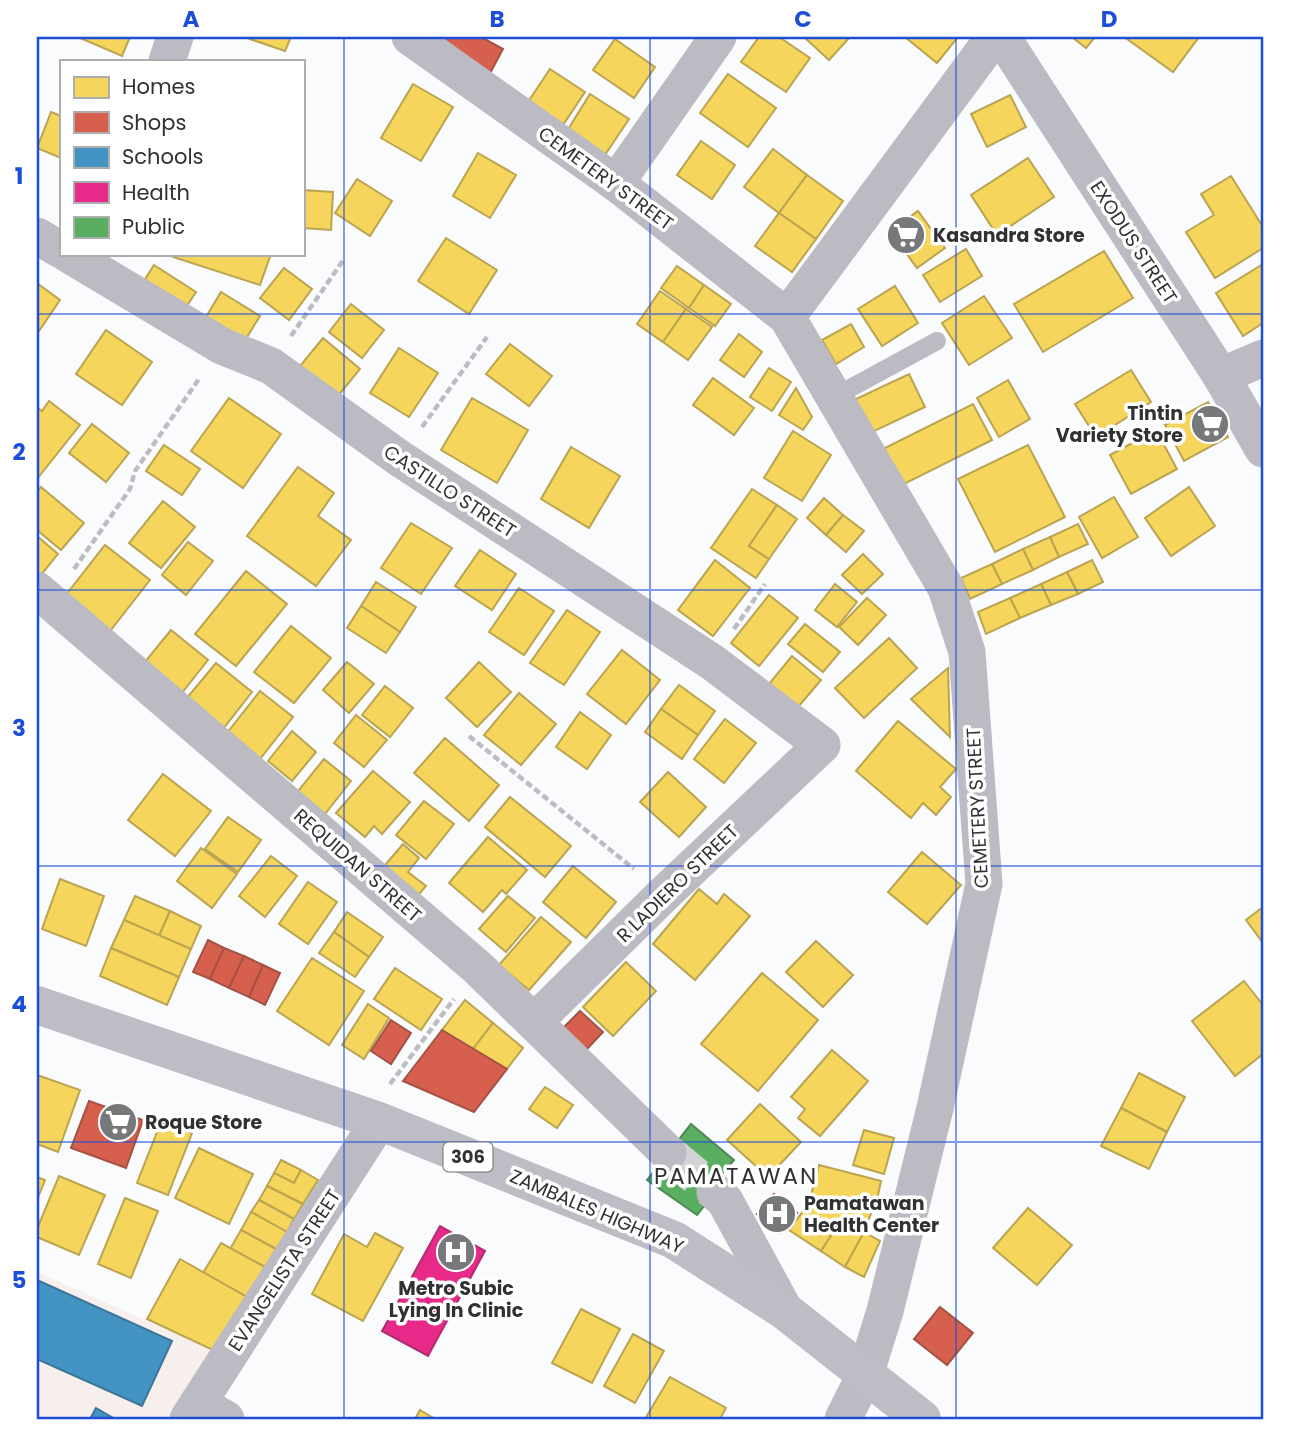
<svg xmlns="http://www.w3.org/2000/svg" width="1300" height="1456" font-family="Poppins,sans-serif">
<style>
.education{fill:#f7efee}
.homes{fill:#f6d55c;stroke:#bba450;stroke-width:2}
.shops{fill:#d6604d;stroke:#a45245;stroke-width:2}
.schools{fill:#4393c3;stroke:#3d7698;stroke-width:2}
.health{fill:#e7298a;stroke:#b02b70;stroke-width:2}
.public{fill:#5aae61;stroke:#4d8853;stroke-width:2}
.lines{fill:none;stroke-linecap:round;stroke-linejoin:round}
.minor-tunnel{stroke:#d1d3d5;stroke-width:37;stroke-dasharray:37 18;stroke-linecap:butt}
.path{stroke:#bdbcc2;stroke-width:4.5;stroke-dasharray:7 3.5;stroke-linecap:butt}
.service{stroke:#bcbac2;stroke-width:18}
.minor{stroke:#bcbac2;stroke-width:37}
.primary{stroke:#bebcc4;stroke-width:38}
.grid{fill:none;stroke:#1d4ed8;stroke-width:2;stroke-opacity:0.55}
.labels{text-anchor:middle;stroke-width:7;stroke-linejoin:round;paint-order:stroke}
.shield{fill:#fff;stroke:#6e6f70;stroke-width:2}
.shield-label{font-size:18px;font-weight:bold;fill:#303133}
.street-label{font-size:19px;fill:#303133;stroke:#fff}
.poi-label{font-size:19px;font-weight:bold;fill:#303133;stroke:#fff;text-anchor:start}
.quarter-label{font-size:23px;letter-spacing:2px;fill:#303133;stroke:#fff}
.neatline{fill:none;stroke:#1d4ed8;stroke-width:2.5}
.grid-label{font-size:23px;text-anchor:middle;font-weight:bold;fill:#1d4ed8}
</style>
<rect width="100%" height="100%" fill="#f9fbfd"/>
<path class="education" d="M37,1272L215,1351L172,1419H37Z"/>
<g class="homes">
<path d="M81,37H130L122,56L80,38Z"/>
<path d="M244,37H291L285,51Z"/>
<path d="M759,37H779L810,58L786,92L741,62Z"/>
<path d="M804,37H850L829,60Z"/>
<path d="M905,37H958L937,63Z"/>
<path d="M1072,37H1095L1086,48Z"/>
<path d="M1128,37H1199L1173,72L1127,39Z"/>
<path d="M615,39L655,67L634,98L593,70Z"/>
<path d="M550,69L585,92L563,125L528,102Z"/>
<path d="M728,74L776,108L748,147L700,113Z"/>
<path d="M413,84L453,107L421,161L381,138Z"/>
<path d="M590,94L629,119L605,155L567,131Z"/>
<path d="M1010,95L1026,127L987,147L971,114Z"/>
<path d="M51,112L61,116V158L37,148Z"/>
<path d="M701,141L735,165L712,199L677,175Z"/>
<path d="M773,149L807,175L779,213L744,187Z"/>
<path d="M478,153L516,175L490,218L453,196Z"/>
<path d="M1028,158L1054,197L997,235L971,195Z"/>
<path d="M807,175L843,201L816,239L779,213Z"/>
<path d="M1231,176L1263,227V248L1215,278L1186,232L1214,215L1201,194Z"/>
<path d="M357,179L392,201L370,236L335,213Z"/>
<path d="M303,190L333,192L331,230L303,228Z"/>
<path d="M918,211L945,248L917,268L890,231Z"/>
<path d="M779,213L816,239L792,272L755,246Z"/>
<path d="M446,238L497,270L469,314L418,281Z"/>
<path d="M966,249L982,276L940,302L923,275Z"/>
<path d="M1104,251L1133,298L1043,352L1014,304Z"/>
<path d="M175,254H271L260,285L173,257Z"/>
<path d="M1263,264V323L1243,336L1216,293Z"/>
<path d="M154,265L196,292L179,318L137,292Z"/>
<path d="M677,266L704,285L689,308L661,288Z"/>
<path d="M284,268L312,289L289,320L260,298Z"/>
<path d="M37,283L60,300L37,334Z"/>
<path d="M704,285L731,304L715,326L689,308Z"/>
<path d="M895,286L918,323L882,346L858,309Z"/>
<path d="M660,291L686,309L663,342L637,324Z"/>
<path d="M221,292L260,316L239,350L200,327Z"/>
<path d="M984,296L1012,338L969,365L942,323Z"/>
<path d="M351,304L384,330L362,358L329,332Z"/>
<path d="M686,309L712,327L688,360L663,342Z"/>
<path d="M851,324L864,347L836,364L822,340Z"/>
<path d="M106,330L152,362L122,405L76,374Z"/>
<path d="M739,334L762,352L744,377L720,360Z"/>
<path d="M323,338L360,369L329,407L291,377Z"/>
<path d="M510,344L552,376L529,406L486,374Z"/>
<path d="M399,348L438,373L409,417L370,393Z"/>
<path d="M769,368L791,382L772,411L750,397Z"/>
<path d="M1131,370L1151,402L1096,437L1075,404Z"/>
<path d="M909,374L925,407L870,433L854,400Z"/>
<path d="M713,378L754,408L734,435L693,405Z"/>
<path d="M1008,380L1030,419L999,437L977,398Z"/>
<path d="M796,388L812,417L803,430L779,415Z"/>
<path d="M229,398L281,434L243,488L191,451Z"/>
<path d="M472,398L528,430L497,483L441,450Z"/>
<path d="M49,401L80,425L37,479V407L42,411Z"/>
<path d="M1208,402L1228,437L1184,461L1165,425Z"/>
<path d="M973,404L992,440L898,487L879,451Z"/>
<path d="M92,424L129,453L106,482L69,453Z"/>
<path d="M1156,430L1177,469L1131,494L1110,455Z"/>
<path d="M793,431L831,455L802,501L764,478Z"/>
<path d="M164,445L200,469L182,495L146,471Z"/>
<path d="M1028,445L1065,517L995,552L958,479Z"/>
<path d="M571,447L620,476L589,528L541,499Z"/>
<path d="M298,467L334,493L318,516L351,540L316,586L247,536Z"/>
<path d="M41,487L84,523L61,550L37,530V492Z"/>
<path d="M1189,487L1215,526L1171,556L1145,518Z"/>
<path d="M752,489L777,505L749,546L769,559L756,578L711,548Z"/>
<path d="M1114,497L1138,537L1102,558L1079,517Z"/>
<path d="M824,498L843,515L826,535L807,518Z"/>
<path d="M163,501L195,527L161,568L129,543Z"/>
<path d="M777,505L797,519L769,559L749,546Z"/>
<path d="M843,515L864,531L846,552L826,535Z"/>
<path d="M411,523L452,548L421,594L381,568Z"/>
<path d="M1078,524L1088,544L1059,557L1050,537Z"/>
<path d="M37,536L58,554L37,580Z"/>
<path d="M1050,537L1059,557L1033,570L1023,549Z"/>
<path d="M188,542L213,561L186,595L162,575Z"/>
<path d="M105,545L150,580L103,640L58,605Z"/>
<path d="M1023,549L1033,570L1002,584L992,564Z"/>
<path d="M480,550L516,574L492,610L455,586Z"/>
<path d="M863,554L883,574L862,594L842,575Z"/>
<path d="M715,560L750,588L713,636L678,610Z"/>
<path d="M1092,560L1103,582L1078,594L1067,572Z"/>
<path d="M992,564L1002,584L970,599L961,578Z"/>
<path d="M246,571L287,604L236,666L195,634Z"/>
<path d="M1067,572L1078,594L1051,605L1041,584Z"/>
<path d="M376,582L416,607L400,632L361,606Z"/>
<path d="M835,584L857,602L837,627L815,610Z"/>
<path d="M1041,584L1051,605L1020,618L1010,598Z"/>
<path d="M519,588L554,611L524,655L489,632Z"/>
<path d="M769,595L798,618L759,666L731,643Z"/>
<path d="M867,598L886,615L858,645L839,627Z"/>
<path d="M1010,598L1020,618L986,634L978,612Z"/>
<path d="M361,606L400,632L386,653L347,628Z"/>
<path d="M567,610L600,632L564,685L530,663Z"/>
<path d="M805,624L840,652L823,672L788,644Z"/>
<path d="M291,626L331,658L294,703L254,672Z"/>
<path d="M171,630L208,660L177,699L140,668Z"/>
<path d="M889,638L917,668L864,718L835,688Z"/>
<path d="M622,650L660,680L626,724L587,694Z"/>
<path d="M792,656L821,680L798,707L769,684Z"/>
<path d="M347,662L374,684L349,713L323,690Z"/>
<path d="M479,662L511,692L477,727L446,698Z"/>
<path d="M216,663L252,692L223,729L186,699Z"/>
<path d="M948,668L950,737L911,699Z"/>
<path d="M679,685L715,711L698,735L661,709Z"/>
<path d="M385,686L413,708L390,737L362,715Z"/>
<path d="M260,691L293,717L260,759L227,733Z"/>
<path d="M519,693L556,724L521,765L484,735Z"/>
<path d="M661,709L698,735L682,759L645,732Z"/>
<path d="M580,712L611,735L587,769L556,747Z"/>
<path d="M356,715L387,740L364,767L334,743Z"/>
<path d="M725,719L756,743L724,783L694,759Z"/>
<path d="M898,721L956,769L940,787L951,797L936,815L923,803L911,818L856,771Z"/>
<path d="M292,731L316,752L292,781L268,761Z"/>
<path d="M445,738L499,785L469,821L414,773Z"/>
<path d="M324,759L351,781L321,819L294,796Z"/>
<path d="M373,771L410,802L382,834L374,826L365,837L336,813Z"/>
<path d="M668,772L706,807L679,837L640,802Z"/>
<path d="M163,774L211,811L175,856L128,820Z"/>
<path d="M510,797L571,846L545,877L485,827Z"/>
<path d="M424,801L454,824L426,859L396,835Z"/>
<path d="M228,817L261,840L238,872L205,849Z"/>
<path d="M488,837L527,870L506,894L502,890L483,912L449,883Z"/>
<path d="M403,844L419,858L408,872L426,886L409,906L375,877Z"/>
<path d="M201,848L237,874L212,908L177,881Z"/>
<path d="M922,852L961,885L927,924L888,892Z"/>
<path d="M271,856L297,876L265,917L239,896Z"/>
<path d="M573,866L616,902L586,938L543,902Z"/>
<path d="M60,879L104,896L86,946L42,929Z"/>
<path d="M308,882L337,902L308,944L279,924Z"/>
<path d="M699,889L717,904L724,894L750,916L695,980L653,944Z"/>
<path d="M135,896L170,911L159,936L124,920Z"/>
<path d="M508,896L535,918L506,952L479,929Z"/>
<path d="M1263,907V943L1246,920Z"/>
<path d="M170,911L201,926L191,949L159,936Z"/>
<path d="M347,912L383,937L369,957L334,932Z"/>
<path d="M541,917L571,942L529,990L499,965Z"/>
<path d="M124,920L191,949L179,977L111,948Z"/>
<path d="M334,932L369,957L355,977L319,953Z"/>
<path d="M816,941L853,975L823,1007L786,972Z"/>
<path d="M111,948L179,977L167,1005L100,976Z"/>
<path d="M312,958L364,991L329,1045L277,1011Z"/>
<path d="M626,962L656,991L613,1036L583,1007Z"/>
<path d="M395,968L442,999L421,1030L374,999Z"/>
<path d="M762,973L818,1020L758,1091L701,1044Z"/>
<path d="M1244,981L1263,1005V1054L1235,1076L1192,1021Z"/>
<path d="M465,1000L493,1023L473,1049L442,1030Z"/>
<path d="M368,1004L389,1018L364,1059L342,1045Z"/>
<path d="M493,1023L523,1048L507,1069L473,1049Z"/>
<path d="M832,1050L868,1081L820,1136L798,1118L805,1109L791,1097Z"/>
<path d="M1139,1073L1185,1097L1167,1132L1121,1108Z"/>
<path d="M37,1075L80,1090L58,1152L37,1144Z"/>
<path d="M545,1087L573,1105L557,1128L529,1109Z"/>
<path d="M760,1104L801,1142L768,1177L727,1140Z"/>
<path d="M1121,1108L1167,1132L1149,1169L1101,1146Z"/>
<path d="M161,1122L192,1133L168,1195L137,1183Z"/>
<path d="M864,1130L894,1138L884,1174L853,1165Z"/>
<path d="M199,1148L253,1174L229,1224L175,1198Z"/>
<path d="M281,1160L301,1170L294,1183L274,1173Z"/>
<path d="M819,1165L881,1181L878,1195L864,1232L842,1219L821,1251L789,1230L809,1203Z"/>
<path d="M301,1170L318,1180L303,1204L267,1186L274,1173L294,1183Z"/>
<path d="M59,1176L105,1195L79,1255L37,1237V1229Z"/>
<path d="M37,1177L45,1180L37,1200Z"/>
<path d="M267,1186L303,1204L294,1219L259,1200Z"/>
<path d="M125,1198L158,1211L131,1278L98,1264Z"/>
<path d="M259,1200L294,1219L287,1232L251,1212Z"/>
<path d="M1028,1208L1072,1245L1037,1285L993,1248Z"/>
<path d="M251,1212L287,1232L276,1249L241,1230Z"/>
<path d="M842,1219L864,1232L845,1267L821,1251Z"/>
<path d="M241,1230L276,1249L265,1267L230,1249Z"/>
<path d="M864,1232L880,1241L864,1277L845,1267Z"/>
<path d="M375,1233L403,1248L363,1321L312,1294L344,1234L367,1247Z"/>
<path d="M221,1243L265,1267L247,1297L203,1273Z"/>
<path d="M180,1259L247,1297L215,1351L147,1319Z"/>
<path d="M581,1309L620,1329L592,1383L552,1363Z"/>
<path d="M633,1334L664,1351L635,1403L604,1386Z"/>
<path d="M670,1377L726,1408L720,1419H645Z"/>
<path d="M420,1410L435,1419H415Z"/>
</g>
<g class="shops">
<path d="M444,37H481L503,49L488,77L437,48Z"/>
<path d="M208,940L224,948L210,979L193,972Z"/>
<path d="M224,948L244,956L229,988L210,979Z"/>
<path d="M244,956L263,965L249,997L229,988Z"/>
<path d="M263,965L280,973L265,1005L249,997Z"/>
<path d="M580,1011L603,1032L586,1050L563,1028Z"/>
<path d="M391,1020L411,1033L391,1064L371,1051Z"/>
<path d="M442,1030L507,1069L474,1112L403,1081Z"/>
<path d="M89,1101L143,1120L126,1168L71,1148Z"/>
<path d="M940,1307L973,1333L947,1365L914,1339Z"/>
</g>
<g class="schools">
<path d="M37,1280L172,1341L142,1406L37,1359Z"/>
<path d="M96,1408L115,1419H90Z"/>
</g>
<g class="health">
<path d="M774,1194L797,1213L780,1233L757,1214Z"/>
<path d="M440,1226L485,1251L428,1356L382,1331Z"/>
</g>
<path class="public" d="M691,1124L734,1160L715,1182L720,1186L697,1215L647,1180Z"/>
<g class="lines">
<path class="minor-tunnel" d="M668,1153L715,1192"/>
<g class="path">
<path d="M291,336L344,259"/>
<path d="M422,427L487,337"/>
<path d="M74,569L130,489L135,471L199,379"/>
<path d="M734,629L765,584"/>
<path d="M469,736L634,869"/>
<path d="M390,1084L454,999"/>
</g>
<path class="service" d="M834,397L937,341"/>
<g class="minor">
<path d="M410,37L616,183L787,317L946,588L967,652L984,884L935,1108L885,1311L865,1375L843,1419"/>
<path d="M1002,37L1221,376L1263,449"/>
<path d="M167,61L175,37"/>
<path d="M616,183L718,37"/>
<path d="M37,236L61,250"/>
<path d="M68,254L222,346L271,366L399,458L712,662L822,745L664,894L534,1022"/>
<path d="M787,317L994,37"/>
<path d="M1221,376L1263,358"/>
<path d="M37,590L477,967L668,1153"/>
<path d="M715,1192L725,1201L785,1311"/>
<path d="M198,1403L226,1419"/>
<path d="M188,1419L379,1121"/>
</g>
<path class="primary" d="M37,1005L379,1121L674,1240L785,1311L922,1419"/>
</g>
<path class="grid" d="M344,37V1419M650,37V1419M956,37V1419M37,314H1263M37,590H1263M37,866H1263M37,1142H1263"/>
<defs>
<g id="supermarket-disc" transform="scale(2.0125)"><circle r="9.5" fill="#76787a" stroke="#fff"/><path d="M-6-5.5h2.5l.6 2H6L4.5 2H-2.5L-4.4-4H-6ZM-1.5 3.2a1.3 1.3 0 1 0 .1 0ZM3 3.2a1.3 1.3 0 1 0 .1 0Z" fill="#fff"/></g>
<g id="hospital-disc" transform="scale(2.0125)"><circle r="9.5" fill="#76787a" stroke="#fff"/><path d="M-5-5h3v3.5h4V-5h3V5h-3V1.5h-4V5h-3Z" fill="#fff"/></g>
</defs>
<g fill-rule="evenodd">
<use href="#supermarket-disc" x="906" y="235"/>
<use href="#supermarket-disc" x="1210" y="424"/>
<use href="#supermarket-disc" x="118" y="1122"/>
<use href="#hospital-disc" x="777" y="1214"/>
<use href="#hospital-disc" x="456" y="1252"/>
</g>
<g class="labels">
<rect class="shield" x="443.5" y="1142.5" width="49" height="29" rx="5"/>
<g class="shield-label">
<text x="468" y="1163">306</text>
</g>
<g class="street-label">
<text transform="translate(606 178) rotate(36)" y="7">CEMETERY STREET</text>
<text transform="translate(1134 242) rotate(57)" y="7">EXODUS STREET</text>
<text transform="translate(450 491) rotate(33)" y="7">CASTILLO STREET</text>
<text transform="translate(977 808) rotate(-93)" y="7">CEMETERY STREET</text>
<text transform="translate(358 865) rotate(41)" y="7">REQUIDAN STREET</text>
<text transform="translate(677 883) rotate(-44)" y="7">R LADIERO STREET</text>
<text transform="translate(597 1211) rotate(23)" y="7">ZAMBALES HIGHWAY</text>
<text transform="translate(284 1270) rotate(-57)" y="7">EVANGELISTA STREET</text>
</g>
<g class="poi-label">
<text x="933" y="242">Kasandra Store</text>
<text x="1183" y="420" text-anchor="end">Tintin<tspan x="1183" dy="22">Variety Store</tspan></text>
<text x="145" y="1129">Roque Store</text>
<text x="804" y="1210">Pamatawan<tspan x="804" dy="22">Health Center</tspan></text>
<text x="456" y="1295" text-anchor="middle">Metro Subic<tspan x="456" dy="22">Lying In Clinic</tspan></text>
</g>
<g class="quarter-label">
<text x="736" y="1184">PAMATAWAN</text>
</g>
</g>
<rect width="1300" height="1456" fill="none" stroke="#ffffff" stroke-width="77"/>
<rect x="60" y="60" width="245" height="196" fill="#ffffff" stroke="#acadad" stroke-width="2"/>
<rect x="74" y="77" width="35" height="21" fill="#f6d55c" stroke="#acadad" stroke-width="2"/>
<text x="122" y="94" font-size="21" fill="#303133">Homes</text>
<rect x="74" y="112" width="35" height="21" fill="#d6604d" stroke="#acadad" stroke-width="2"/>
<text x="122" y="130" font-size="21" fill="#303133">Shops</text>
<rect x="74" y="147" width="35" height="21" fill="#4393c3" stroke="#acadad" stroke-width="2"/>
<text x="122" y="164" font-size="21" fill="#303133">Schools</text>
<rect x="74" y="182" width="35" height="21" fill="#e7298a" stroke="#acadad" stroke-width="2"/>
<text x="122" y="200" font-size="21" fill="#303133">Health</text>
<rect x="74" y="217" width="35" height="21" fill="#5aae61" stroke="#acadad" stroke-width="2"/>
<text x="122" y="234" font-size="21" fill="#303133">Public</text>
<rect x="38" y="38" width="1224" height="1380" class="neatline"/>
<g class="grid-label">
<text x="191" y="27">A</text>
<text x="497" y="27">B</text>
<text x="803" y="27">C</text>
<text x="1109" y="27">D</text>
<text x="19" y="184">1</text>
<text x="19" y="460">2</text>
<text x="19" y="736">3</text>
<text x="19" y="1012">4</text>
<text x="19" y="1288">5</text>
</g>
</svg>
